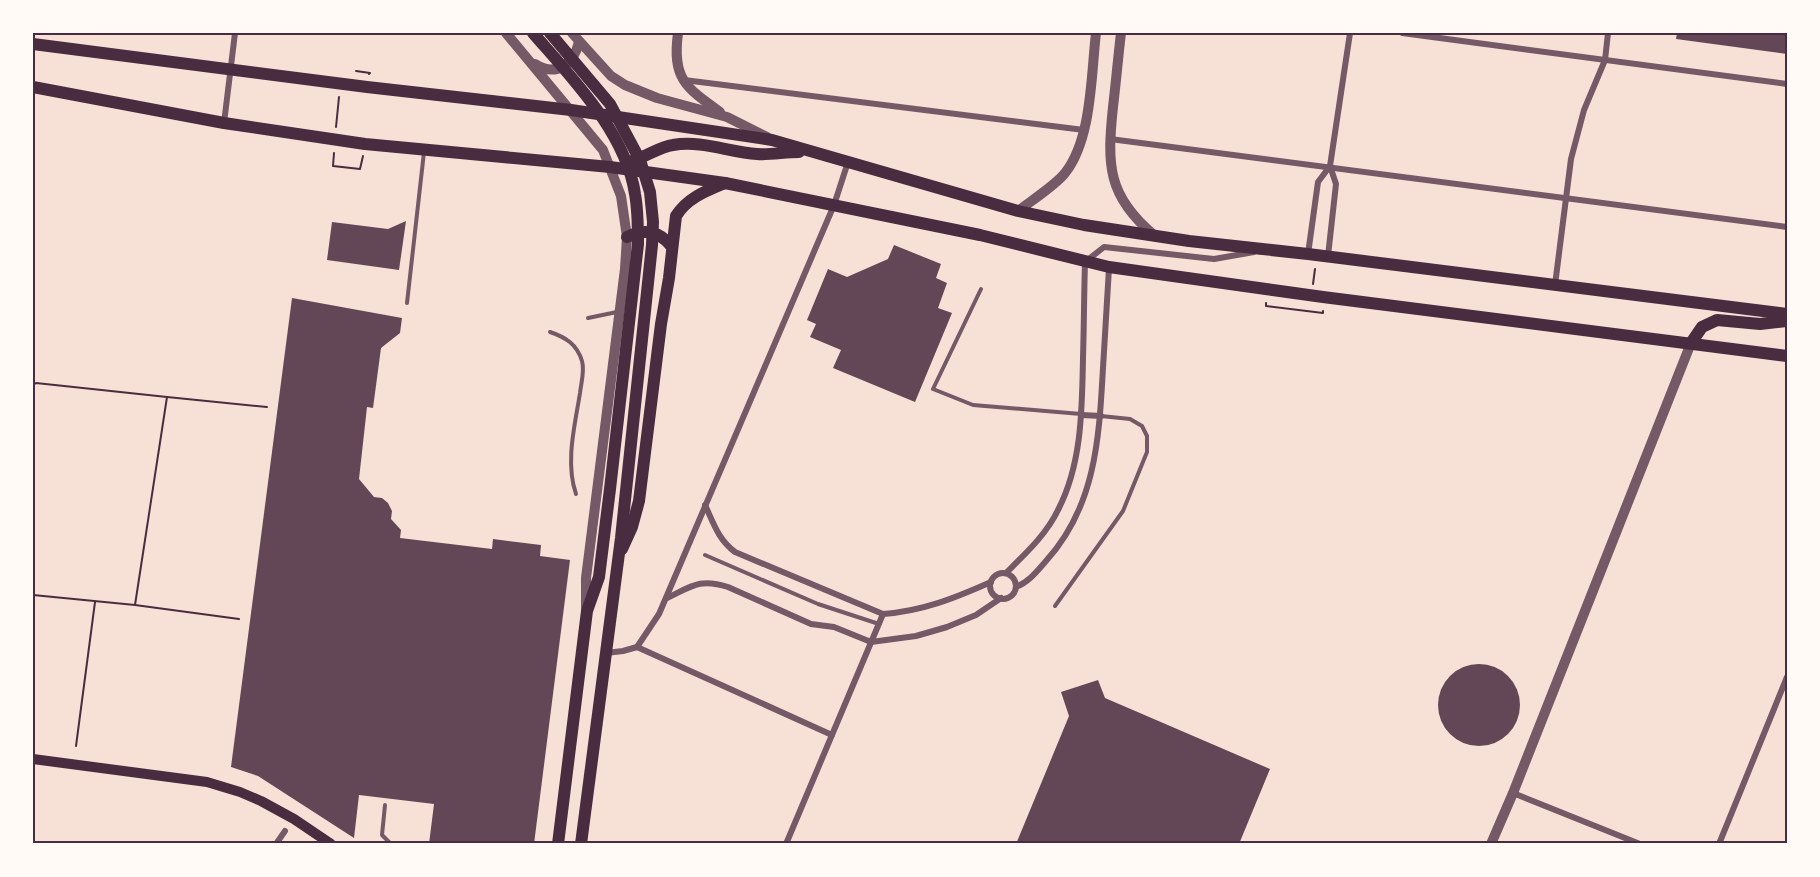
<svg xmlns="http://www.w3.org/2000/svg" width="1820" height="877" font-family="'Fira Sans',sans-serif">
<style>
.building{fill:#644757}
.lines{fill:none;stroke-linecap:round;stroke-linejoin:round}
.path{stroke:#4a2c40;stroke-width:2}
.service{stroke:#755966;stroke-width:4}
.minor{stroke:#755966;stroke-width:6}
.tertiary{stroke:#755966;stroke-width:10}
.secondary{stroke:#4a2c40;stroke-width:10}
.primary{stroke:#4a2c40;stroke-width:12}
.neatline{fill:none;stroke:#4a2c40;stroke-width:2}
</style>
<rect width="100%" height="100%" fill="#f7e1d7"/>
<g class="building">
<path d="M1677,33H1787V54L1676,39Z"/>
<path d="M406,221L399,270L327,260L332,222L388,229Z"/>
<path d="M894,245L941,264L936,278L947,283L938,308L952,313L915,402L833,368L841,350L810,337L816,324L807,320L828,269L847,277L888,259Z"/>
<path d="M292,298L402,318L400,333L381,348L373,408L367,407L359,479L374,497L382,498L388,503L392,511L391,519L401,530L400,538L492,549L493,539L541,545L540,556L570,560L534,844H429L434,804L359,795L354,838L258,776L231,767Z"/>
<circle cx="1479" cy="705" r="41"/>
<path d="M1098,680L1105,698L1270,769L1239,844H1016L1069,716L1061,692Z"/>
</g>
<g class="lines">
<g class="path">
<path d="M356,71L370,73L369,74"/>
<path d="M336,127L339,97"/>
<path d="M334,153L333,166L360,169L363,156"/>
<path d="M1313,284L1315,269"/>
<path d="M1266,303V306L1323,313V311"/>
<path d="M33,385L36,383L167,397L135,605"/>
<path d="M167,397L267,407"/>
<path d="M33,595L135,605L239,619"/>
<path d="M76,746L95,602"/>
</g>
<g class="service">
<path d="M981,289L933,389L973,405L1081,414"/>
<path d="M407,303L424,152"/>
<path d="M588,318L617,312"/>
<path d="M550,332C565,337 577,344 582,361C585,371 581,383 580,393C575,425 565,462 576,494"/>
<path d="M705,555L818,604L879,624"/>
<path d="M1055,606L1123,511L1147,452V436L1142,426L1130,419L1101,416"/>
<path d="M385,805L382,835L391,844"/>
</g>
<g class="minor">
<path d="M1402,33L1787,84"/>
<path d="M684,80L1084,130"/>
<path d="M224,123L235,33"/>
<path d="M1110,139L1787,227"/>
<path d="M1308,254L1318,182L1330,166"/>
<path d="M1328,256L1336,184L1330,166L1350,33"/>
<path d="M1555,285L1571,159L1584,110L1605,60L1608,33"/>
<path d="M1082,415L1101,416"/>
<path d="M705,505C714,524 718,539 735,552L883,614C923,611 955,598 991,582"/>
<path d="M1006,573C1025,554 1046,535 1058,510C1082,464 1082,409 1083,358C1084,326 1084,294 1085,262L1104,247L1214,259L1254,252"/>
<circle cx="1003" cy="586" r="13"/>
<path d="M1016,587C1029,582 1037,571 1046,561C1096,506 1099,438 1103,368C1105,334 1107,301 1109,268"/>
<path d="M667,598C692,586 700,578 728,587L811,624L834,627L871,642L916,636L947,627L976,615L1001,598"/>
<path d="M637,647L659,614L834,205L848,162"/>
<path d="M606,653L623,651L637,647L832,735"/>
<path d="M1513,793L1640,844"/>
<path d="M276,844L285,831"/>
<path d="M786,844L883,614"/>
<path d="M1719,844L1787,677"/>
</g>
<g class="tertiary">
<path d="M506,33L603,150L621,196L627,237L625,269L586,578V608"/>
<path d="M572,33L611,76L625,85L657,98L727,117L767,137"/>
<path d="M678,33C672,78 685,87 720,112"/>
<path d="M1121,33C1118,58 1116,82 1113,107C1107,164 1107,196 1154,235"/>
<path d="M535,64C557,78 574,63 579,42"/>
<path d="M1018,211C1031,201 1057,184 1065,173C1092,139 1091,75 1096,33"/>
<path d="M1491,844L1513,793L1691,343"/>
</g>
<path class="secondary" d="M33,759L207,782L240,792L261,801L294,819L331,844"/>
<g class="primary">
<path d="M533,33C572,78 626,133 635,194C638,210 638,227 638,244L610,489L599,577L587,611L558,844"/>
<path d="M550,33L610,104L640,160L650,192L653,222L652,245L621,538L581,844"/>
<path d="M33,44L367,87L571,110L772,140L1018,211L1084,225L1143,234L1189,241L1308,254L1787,314"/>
<path d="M33,87L224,123L365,144L610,167L725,183L980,235L1109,267L1323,297L1787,356"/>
<path d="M634,160C648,156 659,147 673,145C701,140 729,152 757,154C770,155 785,152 799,152"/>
<path d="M627,237C644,228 660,231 672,247"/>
<path d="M1691,343L1702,327L1717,320L1760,324L1787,321"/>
<path d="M622,549L632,527L639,501L661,324L669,278L676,216C687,198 706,191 725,183"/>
</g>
</g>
<rect width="1820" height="877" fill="none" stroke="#fffaf5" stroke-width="69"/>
<rect x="34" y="34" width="1752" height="808" class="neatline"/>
</svg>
